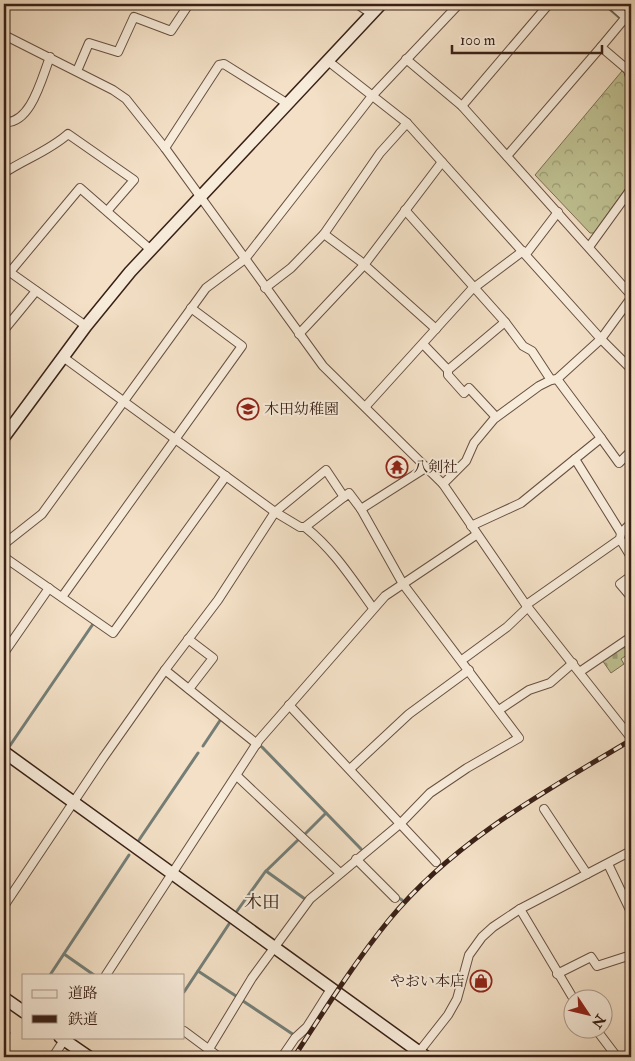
<svg xmlns="http://www.w3.org/2000/svg" width="635" height="1061" font-family="'IM FELL Double Pica','Noto Serif JP',serif">
<style>
.forest{fill:url(#forest-crowns);stroke:#7c7054}
.cemetery{fill:url(#cemetery-stones);stroke:#7c7054}
.lines{fill:none;stroke-linecap:round;stroke-linejoin:round}
.stream{stroke:#747e77;stroke-width:3}
.street-casing{stroke:#685042;stroke-width:10}
.secondary-casing{stroke:#392016;stroke-width:14}
.street{stroke:#f7ebda;stroke-width:8}
.secondary{stroke:#f7ebda;stroke-width:11}
.rail-casing{stroke:#392016;stroke-width:5}
.rail{stroke:#f7ebda;stroke-width:3;stroke-dasharray:9;stroke-linecap:butt}
.labels{text-anchor:middle;stroke-width:4;stroke-linejoin:round;paint-order:stroke}
.poi-label{font-size:15px;fill:#392016;stroke:#f7ebda;text-anchor:start}
.quarter-label{font-size:18px;fill:#392016;stroke:#f7ebda}
</style>
<defs>
<pattern id="forest-crowns" width="20" height="18" patternUnits="userSpaceOnUse" patternTransform="scale(1.25)"><rect width="20" height="18" fill="#bfc192"/><path d="M2 6a3 3 0 1 1 6 0M12 15a3 3 0 1 1 6 0" fill="none" stroke="#9c9c76"/></pattern>
<pattern id="cemetery-stones" width="16" height="16" patternUnits="userSpaceOnUse" patternTransform="scale(1.25)"><rect width="16" height="16" fill="#bfc192"/><path d="M2 7V4a2 2 0 0 1 4 0v3zM10 15v-3a2 2 0 0 1 4 0v3z" fill="#9c9c76"/></pattern>
</defs>
<rect width="100%" height="100%" fill="#f3e0c6"/>
<filter id="stains"><feTurbulence type="fractalNoise" baseFrequency=".004" numOctaves="4"/><feColorMatrix values="0 0 0 0 .2 0 0 0 0 .09 0 0 0 0 .02 0 0 0 .5 -.17"/></filter>
<radialGradient id="worn" r=".72"><stop offset=".6" stop-color="#630" stop-opacity="0"/><stop offset="1" stop-color="#630" stop-opacity=".3"/></radialGradient>
<path class="forest" d="M622,71L626,75L631,92V181L594,233H590L535,175Z"/>
<path class="cemetery" d="M631,640V652L621,659L624,664L611,673L602,660Z"/>
<g class="lines">
<g class="stream">
<path d="M604,4L619,17"/>
<path d="M626,23L631,28"/>
<path d="M203,746L221,719L223,720"/>
<path d="M9,747L93,624"/>
<path d="M262,747L361,849"/>
<path d="M305,834L326,813"/>
<path d="M139,840L198,753"/>
<path d="M266,871L305,899"/>
<path d="M399,898L402,900"/>
<path d="M237,911L265,872L299,839"/>
<path d="M64,954L94,975"/>
<path d="M198,971L239,998"/>
<path d="M50,975L129,855"/>
<path d="M184,992L229,924"/>
<path d="M243,1001L294,1035"/>
<path d="M4,1029L9,1033"/>
</g>
<g class="street-casing">
<g id="street">
<path d="M357,4L372,14"/>
<path d="M611,4L631,22"/>
<path d="M4,35L113,90L126,99L165,148L323,366L443,484L526,605L631,738"/>
<path d="M601,47L626,17"/>
<path d="M406,59L462,106L631,295"/>
<path d="M328,61L407,123L601,339L631,369"/>
<path d="M77,71L89,43L118,52L134,17L171,31L189,4"/>
<path d="M462,106L549,4"/>
<path d="M4,122C31,125 42,77 50,57"/>
<path d="M165,148L219,65L224,64L288,104"/>
<path d="M507,156L601,47L628,70L631,80"/>
<path d="M4,173C25,159 49,151 68,134L134,180L108,210"/>
<path d="M405,210L505,322L523,346L532,351L551,380"/>
<path d="M324,234L360,261L436,329"/>
<path d="M589,247L631,189"/>
<path d="M526,254L558,212"/>
<path d="M4,268L86,326"/>
<path d="M10,272L80,188L151,250"/>
<path d="M265,288L291,268L324,234L380,153L407,123"/>
<path d="M4,330L36,291"/>
<path d="M299,334L364,265L442,162"/>
<path d="M423,344L448,370L505,322"/>
<path d="M63,357L275,512L326,470L344,497"/>
<path d="M448,370V375L464,393L469,388L496,417"/>
<path d="M557,379L601,438"/>
<path d="M366,406L471,290L523,251"/>
<path d="M443,484L466,461L474,443L494,419L539,386L551,380L557,379L601,339L631,298"/>
<path d="M361,509L427,467"/>
<path d="M471,526L521,503L575,459"/>
<path d="M305,527C334,550 352,579 373,608"/>
<path d="M621,533L631,523"/>
<path d="M620,539L631,557"/>
<path d="M4,544L42,514L206,288L245,259L372,96L459,4"/>
<path d="M4,557L113,633L226,476"/>
<path d="M631,576L620,584L631,597"/>
<path d="M62,597L242,346L191,308"/>
<path d="M526,605L620,539L621,533L575,459L601,438L619,463L631,451"/>
<path d="M188,639L213,658L189,689"/>
<path d="M4,653L49,588"/>
<path d="M462,660L507,627L528,607"/>
<path d="M165,670L257,744"/>
<path d="M581,671L631,637"/>
<path d="M289,705L436,862"/>
<path d="M499,710L529,690L550,683L573,663"/>
<path d="M350,769L409,714L469,670"/>
<path d="M237,776L340,873"/>
<path d="M544,809L587,874"/>
<path d="M356,859L395,898"/>
<path d="M608,864L631,912"/>
<path d="M4,906L103,758L165,670L218,600L275,512L300,527H305L349,493L361,509L403,584L519,738L467,768L430,793L401,823L310,899L252,978L209,1049"/>
<path d="M520,909L573,998"/>
<path d="M557,974L591,957L597,966L631,955"/>
<path d="M106,975L259,740L385,596L476,535"/>
<path d="M595,1028L617,1057"/>
<path d="M184,1031L219,1057"/>
<path d="M53,1057L66,1037"/>
<path d="M282,1057L295,1038L307,1027L331,989"/>
<path d="M415,1057L448,1015L457,999L469,955L482,937L493,927L520,909L631,851"/>
</g>
</g>
<g class="secondary-casing">
<g id="secondary">
<path d="M4,437L86,326L130,272L381,4"/>
<path d="M4,752L426,1057"/>
<path d="M4,998L24,1012"/>
<path d="M60,1037L89,1057"/>
</g>
</g>
<use href="#street" class="street"/>
<use href="#secondary" class="secondary"/>
<g class="rail-casing">
<path id="rail" d="M294,1057C324,1011 354,963 389,920C454,841 544,792 631,740"/>
</g>
<use href="#rail" class="rail"/>
</g>
<defs>
<g id="school-ring" transform="scale(1.125)"><circle r="9.5" fill="#f7ebda" stroke="#8f2418" stroke-width="1.5"/><path d="M0-5L7-2L0 1L-7-2ZM-4 1L0 2.5L4 1V4Q0 6-4 4Z" fill="#8f2418"/></g>
<g id="temple-ring" transform="scale(1.125)"><circle r="9.5" fill="#f7ebda" stroke="#8f2418" stroke-width="1.5"/><path d="M0-6L5-2H3V0L6.5 2.5H4V6H1.5V3h-3V6H-4V2.5H-6.5L-3 0V-2H-5Z" fill="#8f2418"/></g>
<g id="shop-ring" transform="scale(1.125)"><circle r="9.5" fill="#f7ebda" stroke="#8f2418" stroke-width="1.5"/><path d="M-5-2.5h2.3a2.7 3.5 0 0 1 5.4 0H5L5.5 6h-11ZM-1.5-2.5h3a1.5 2.3 0 0 0-3 0Z" fill="#8f2418"/></g>
</defs>
<g fill-rule="evenodd">
<use href="#school-ring" x="248" y="409"/>
<use href="#temple-ring" x="397" y="467"/>
<use href="#shop-ring" x="481" y="981"/>
</g>
<g class="labels">
<g class="poi-label">
<text x="264" y="414">木田幼稚園</text>
<text x="413" y="472">八剣社</text>
<text x="465" y="986" text-anchor="end">やおい本店</text>
</g>
<g class="quarter-label">
<text x="262" y="908">木田</text>
</g>
</g>
<rect width="635" height="1061" fill="none" stroke="#f3e0c6" stroke-width="20"/>
<rect x="5" y="5" width="625" height="1051" fill="none" stroke="#392016" stroke-width="2.5"/>
<rect x="10" y="10" width="615" height="1041" fill="none" stroke="#392016"/>
<rect x="22" y="974" width="162" height="65" fill="#f7ebda" stroke="#ab9a8c"/>
<rect x="32" y="990" width="25" height="8" fill="#f7ebda" stroke="#ab9a8c"/>
<text x="68" y="998" font-size="15" fill="#392016">道路</text>
<rect x="32" y="1015" width="25" height="8" fill="#392016" stroke="#ab9a8c"/>
<text x="68" y="1024" font-size="15" fill="#392016">鉄道</text>
<g transform="translate(588 1014) rotate(125)"><circle r="24" fill="#f7ebda" stroke="#ab9a8c"/>
<path d="M0-4L9 19L0 12L-9 19Z" fill="#8f2418"/>
<text y="-8" font-size="14" font-weight="bold" text-anchor="middle" fill="#392016">N</text>
</g>
<path d="M452 45v8h150v-8" fill="none" stroke="#392016" stroke-width="2.5"/>
<text x="460" y="45" font-size="15" fill="#392016" stroke="#f7ebda" stroke-width="4" paint-order="stroke">100 m</text>
<rect width="100%" height="100%" filter="url(#stains)"/>
<rect width="100%" height="100%" fill="url(#worn)"/>
</svg>
